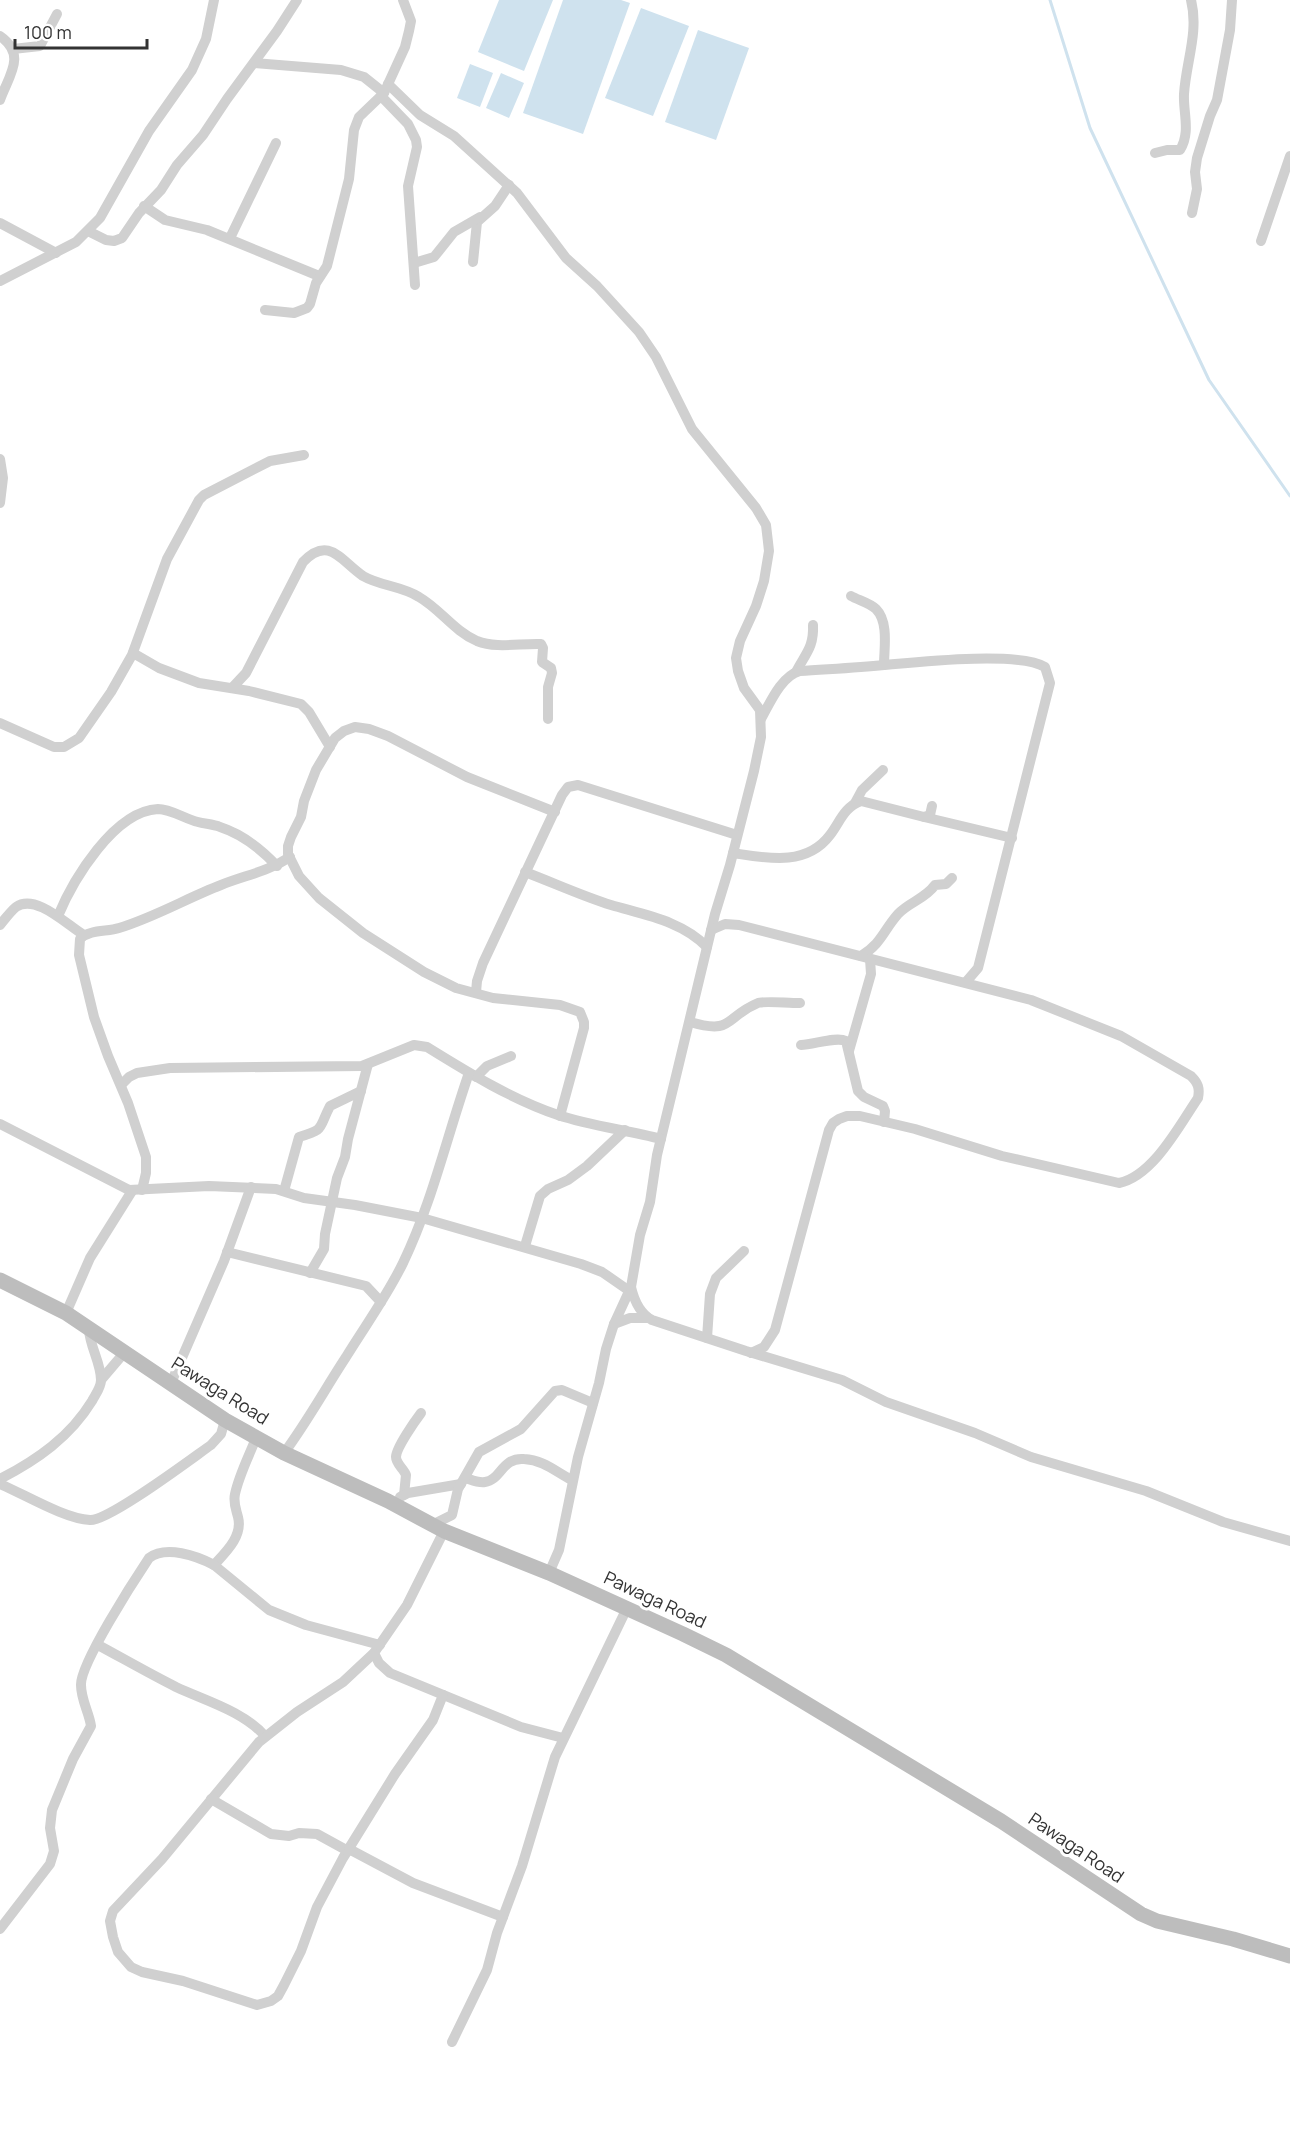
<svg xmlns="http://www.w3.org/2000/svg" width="1290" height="2154" font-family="Manrope,sans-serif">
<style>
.water{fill:#cfe2ee}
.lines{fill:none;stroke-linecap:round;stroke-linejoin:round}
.stream{stroke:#cfe2ee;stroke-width:3}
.minor{stroke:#d0d0d0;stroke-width:10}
.secondary{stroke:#bdbdbd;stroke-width:15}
.labels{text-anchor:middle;stroke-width:6;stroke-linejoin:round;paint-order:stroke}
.street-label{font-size:18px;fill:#333;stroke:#fff}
</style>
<rect width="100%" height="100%" fill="#fff"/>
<g class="water">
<path d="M499,0H553L524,71L478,52Z"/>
<path d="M563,0H621L630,3L583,134L523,113Z"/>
<path d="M641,8L689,26L653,116L605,98Z"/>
<path d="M698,30L749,48L716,140L665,122Z"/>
<path d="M470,64L493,73L480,107L457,98Z"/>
<path d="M501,73L524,83L509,118L486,108Z"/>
</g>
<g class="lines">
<path class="stream" d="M1050,0L1090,128L1209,380L1290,496"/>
<g class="minor">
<path d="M0,36C27,55 9,75 0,100"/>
<path d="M13,49L40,46L57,14"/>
<path d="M254,63L341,70L364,77L384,93"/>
<path d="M388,84L420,115L454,136L517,193L566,258L597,286L639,332L656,357L692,429L756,508L766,525L768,542L769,551L764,581L756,606L740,641L736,658L738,671L744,688L760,710L761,737L754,771L730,865L715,914L657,1155L650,1202L640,1235L631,1287L614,1324L606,1349L599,1383L578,1457L559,1550L549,1573"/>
<path d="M381,96L408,124L416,140L417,147L408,186L415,285"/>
<path d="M1155,153L1167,150H1180C1191,132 1183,113 1184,94C1186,62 1199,32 1191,0"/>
<path d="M144,206L165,220L207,230L319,276"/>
<path d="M1192,213L1197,189L1195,172L1197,158L1210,116L1217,100L1230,30L1232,0"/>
<path d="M0,223L56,253"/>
<path d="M88,231L106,240L114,241L122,238L139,213L161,190L177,165L203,135L227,99L277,31L297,0"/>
<path d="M230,238L276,143"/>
<path d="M1261,241L1290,156"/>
<path d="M473,262L477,222L495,206L509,185"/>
<path d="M414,263L434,257L454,232L480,217"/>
<path d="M0,281L76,242L100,218L149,131L192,70L206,39L214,0"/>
<path d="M265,310L294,313L307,308L310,304L316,283L327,266L349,179L354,130L359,117L384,93L405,47L409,31L411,21L403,0"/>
<path d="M0,459L3,478L0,503"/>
<path d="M851,596C858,600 870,603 876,609C889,622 884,649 884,665"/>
<path d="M133,653L159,668L199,683L249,691L301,704L309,712L330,747"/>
<path d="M796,672C805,654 814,648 813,625"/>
<path d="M232,688L246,673L303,562C329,535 341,561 363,576C380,586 402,586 419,597C440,609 454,631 477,641C497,649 520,643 541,644L543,648L542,662L551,668L552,673L548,687V719"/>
<path d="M761,719C770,703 781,676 800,671C828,669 856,668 884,665C917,662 1019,651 1045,667L1050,683L978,968L966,982"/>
<path d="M0,723L54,747H64L79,738L111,692L132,655L167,559L199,500L204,495L270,461L304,455"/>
<path d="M855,803L862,790L883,770"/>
<path d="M555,812L467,777L388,736L369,729L355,727L344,731L335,738L316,770L304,801L301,817L291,837L288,846V854L299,876L319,898L363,933L424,972L456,988L493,998L560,1005L580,1012L584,1022V1028L560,1116"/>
<path d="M924,817L1012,838"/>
<path d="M733,853C766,858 806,867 830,835C840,822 844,807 861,801L924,817L930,815L932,806"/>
<path d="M525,872C554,883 582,896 611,905C645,915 682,921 707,947"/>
<path d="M58,916C73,880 114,811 158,809C171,809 185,819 198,822C205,824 213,824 220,827C242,834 261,849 277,866"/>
<path d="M0,925C5,919 10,912 16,907C36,893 68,926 84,935"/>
<path d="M711,930L725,924L739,925L1031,1000L1121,1036L1191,1076C1198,1083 1200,1088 1198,1098C1179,1126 1153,1176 1119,1183L1002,1156L915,1129L860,1116H847L839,1119L833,1123L829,1130L775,1330L764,1347L751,1353"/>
<path d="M861,956C882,943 883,931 898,914C909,902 925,899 935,885L946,884L952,878"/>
<path d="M476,992L477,981L483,963L562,795L568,787L578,785L737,835"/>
<path d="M690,1022C734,1035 724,1017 758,1003C763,1001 792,1003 800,1003"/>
<path d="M801,1045C813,1045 836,1036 846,1041L858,1091L864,1097L883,1106L885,1111L884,1122"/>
<path d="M849,1051L871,974L870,959"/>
<path d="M476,1077L487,1066L511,1056"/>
<path d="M121,1085L129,1077L137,1073L170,1068L362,1066L414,1045L427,1047C469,1073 511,1099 558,1115C591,1126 627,1130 661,1139"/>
<path d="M0,1124L129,1190L209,1186L276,1189L304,1198L355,1205L422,1218L581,1264L602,1272L628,1290"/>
<path d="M142,1190L146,1173V1157L128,1103L108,1056L94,1017L79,955L80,939C90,929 107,932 119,928C155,917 187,898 221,885C246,875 267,872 290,857"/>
<path d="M284,1191L299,1137C326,1129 318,1129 330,1106L361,1091"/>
<path d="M525,1246L540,1196L548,1189L568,1180L587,1166L625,1130"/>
<path d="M227,1252L366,1286L381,1302"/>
<path d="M310,1273L324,1249L325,1234L337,1178L345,1157L348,1139L368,1064"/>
<path d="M631,1287C634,1300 639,1313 652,1320L746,1351L842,1380L886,1402L975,1433L1031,1457L1146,1491L1223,1522L1290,1541"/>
<path d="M66,1313L90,1258L132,1191"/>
<path d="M614,1324L630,1318H648"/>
<path d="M707,1338L710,1294L716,1278L744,1251"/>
<path d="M101,1380L124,1353"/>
<path d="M171,1383L224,1261L251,1187"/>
<path d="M284,1453C307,1422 325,1389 346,1357C365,1326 387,1296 403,1263C432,1203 447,1136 469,1073"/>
<path d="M466,1478C472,1480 478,1483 485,1482C501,1480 502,1457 524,1459C544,1460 556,1472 572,1480"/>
<path d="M0,1479C37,1460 70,1437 92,1401C95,1395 101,1388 101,1380C101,1363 90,1347 89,1330"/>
<path d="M0,1484C24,1494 65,1519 90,1520C109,1521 191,1459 211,1445L221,1434L225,1420"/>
<path d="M404,1495L406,1475C404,1469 396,1464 396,1457C396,1448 415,1421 421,1413"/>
<path d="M400,1497L408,1493L461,1484"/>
<path d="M432,1525L452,1515L458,1489L479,1452L521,1429L555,1391L562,1390L593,1403"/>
<path d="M214,1565C226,1552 243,1536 238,1517C236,1509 233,1503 235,1494C239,1475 249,1456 256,1438"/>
<path d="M98,1645C124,1659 150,1674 176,1687C206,1701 243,1711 265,1736"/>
<path d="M374,1653L379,1663L390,1673L521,1727L563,1738"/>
<path d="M443,1695L433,1720L395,1774L343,1858L317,1907L301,1951L284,1985L278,1996L271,2001L257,2005L183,1981L142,1972L131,1967L118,1952L113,1937L110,1921L113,1911L162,1859L259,1742L297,1712L343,1682L374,1653L407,1605L444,1531"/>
<path d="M211,1799L271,1834L289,1836L299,1833L317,1834L348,1851"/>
<path d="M349,1849L413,1883L503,1917"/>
<path d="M0,1929L50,1864L54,1851L50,1828L52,1810L73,1759L91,1726C89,1712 81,1700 81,1685C80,1664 135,1579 149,1558C166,1545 197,1556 214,1565L269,1610L306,1625L380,1645"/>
<path d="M452,2042L487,1970L497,1933L522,1866L555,1757L627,1608"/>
</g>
<path class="secondary" d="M0,1280L66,1313L225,1420L284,1453L388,1501L444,1531L549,1573L683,1634L726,1655L1001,1821L1141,1914L1157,1921L1233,1939L1290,1956"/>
</g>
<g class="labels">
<g class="street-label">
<text transform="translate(220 1391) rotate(32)" y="6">Pawaga Road</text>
<text transform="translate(655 1600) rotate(25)" y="6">Pawaga Road</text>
<text transform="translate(1076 1848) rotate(34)" y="6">Pawaga Road</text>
</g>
</g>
<path d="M15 39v9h132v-9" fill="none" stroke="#333333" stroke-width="3"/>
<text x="24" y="39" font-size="18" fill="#333333" stroke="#ffffff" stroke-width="4.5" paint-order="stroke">100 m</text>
</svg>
